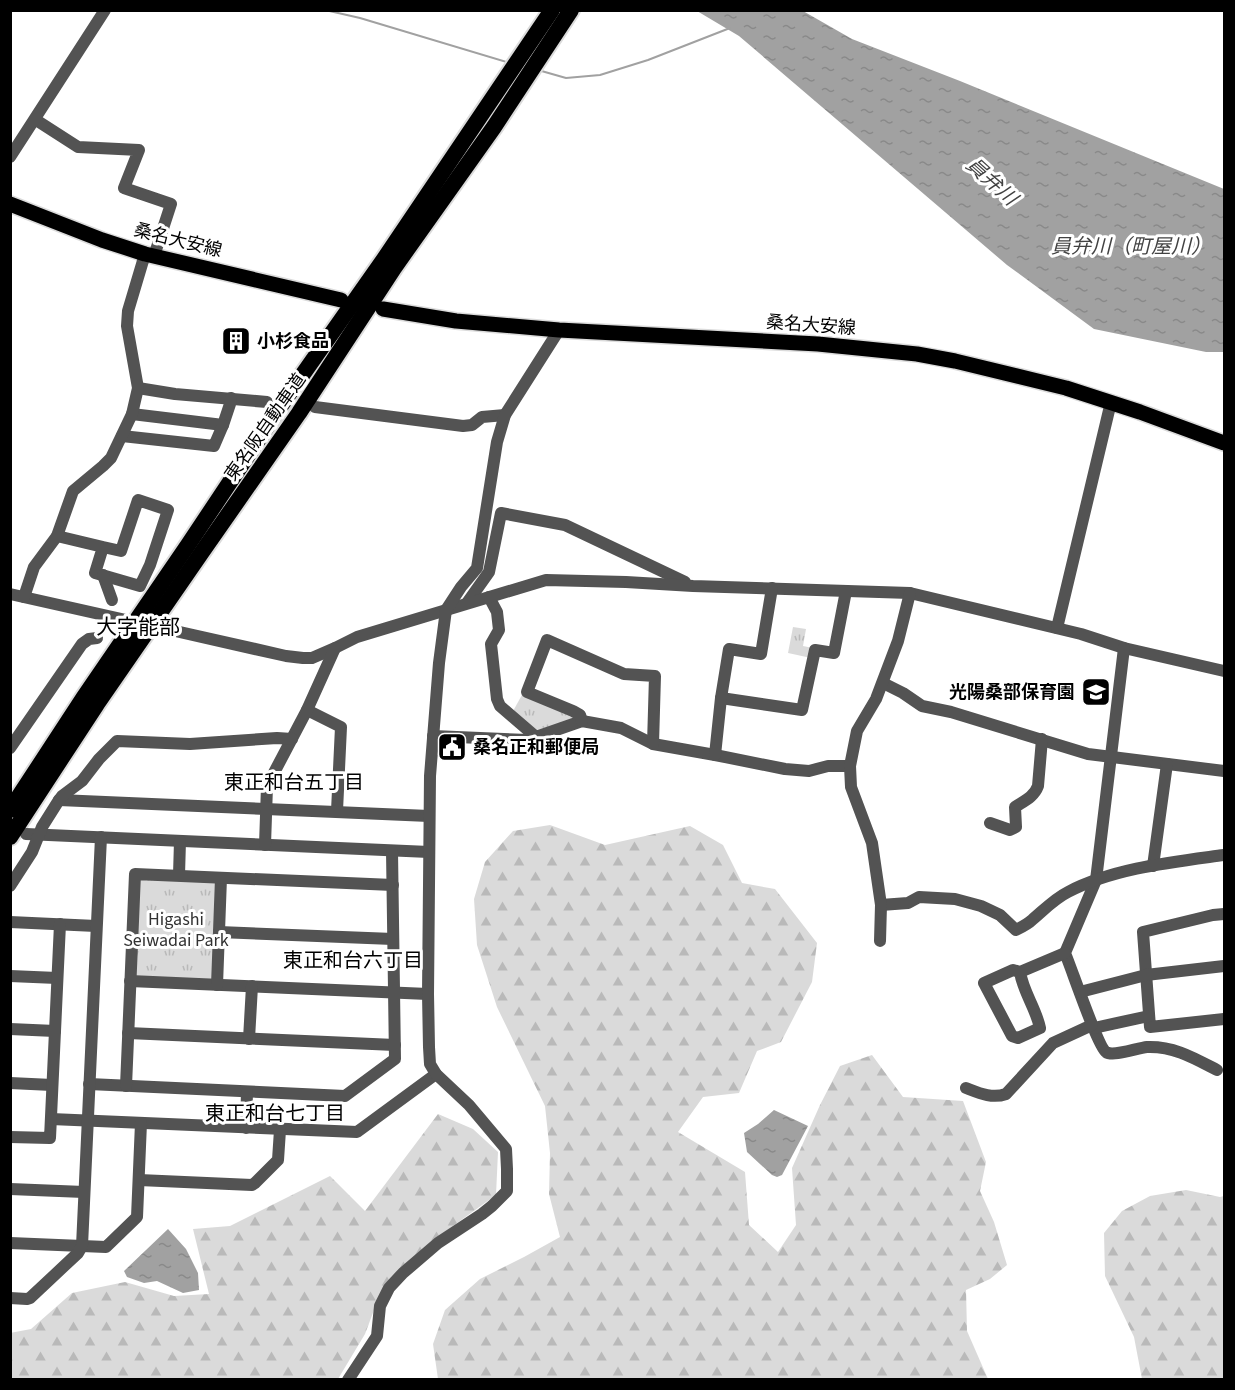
<svg xmlns="http://www.w3.org/2000/svg" width="1235" height="1390" font-family="'Source Sans 3','Noto Sans JP',sans-serif">
<style>
.forest{fill:url(#forest-firs)}
.park{fill:url(#park-tufts)}
.water{fill:url(#water-ripples)}
.lines{fill:none;stroke-linecap:round;stroke-linejoin:round}
.stream{stroke:#a1a1a1;stroke-width:2}
.major-casing{stroke:#dbdbdb;stroke-width:18}
.highway-casing{stroke:#dbdbdb;stroke-width:20}
.minor{stroke:#535353;stroke-width:12}
.major{stroke:#000;stroke-width:15}
.highway{stroke:#000;stroke-width:16}
.labels{text-anchor:middle;stroke-width:6;stroke-linejoin:round;paint-order:stroke}
.street-label{font-size:18px;fill:#000;stroke:#fff}
.poi-label{font-size:18px;font-weight:bold;fill:#000;stroke:#fff;text-anchor:start}
.park-label{font-size:18px;fill:#313131;stroke:#fff}
.water-label{font-size:20px;font-style:italic;fill:#424242;stroke:#fff}
.neighbourhood-label{font-size:20px;fill:#000;stroke:#fff}
.quarter-label{font-size:21px;fill:#000;stroke:#fff}
</style>
<defs>
<pattern id="forest-firs" width="22" height="20" patternUnits="userSpaceOnUse" patternTransform="scale(1.5)"><rect width="22" height="20" fill="#dadada"/><path d="M5 1l3.5 6h-7zM16 11l3.5 6h-7z" fill="#b9b9b9"/></pattern>
<pattern id="park-tufts" width="24" height="20" patternUnits="userSpaceOnUse" patternTransform="scale(1.5)"><rect width="24" height="20" fill="#dadada"/><path d="M3 7l-1-3M5 7V3M7 7l1-3M15 17l-1-3M17 17v-4M19 17l1-3" fill="none" stroke="#b9b9b9"/></pattern>
<pattern id="water-ripples" width="26" height="14" patternUnits="userSpaceOnUse" patternTransform="scale(1.5)"><rect width="26" height="14" fill="#a1a1a1"/><path d="M2 4q2-2 4 0t4 0M15 11q2-2 4 0t4 0" fill="none" stroke="#898989"/></pattern>
</defs>
<rect width="100%" height="100%" fill="#fff"/>
<g class="forest">
<path d="M550,825L605,845L690,826L723,845L742,883L775,889L817,943L812,982L781,1042L757,1051L739,1093L703,1097L678,1132L745,1172L749,1225L778,1252L796,1225L792,1168L820,1105L840,1066L872,1055L903,1097L963,1101L986,1162L980,1191L994,1222L1007,1265L990,1279L966,1290L967,1331L988,1379H438L433,1344L445,1310L480,1279L524,1257L560,1237L549,1194L550,1153L545,1106L497,1007L477,945L474,899L485,862L513,831Z"/>
<path d="M438,1114L473,1129L498,1152L496,1195L432,1241L380,1294L365,1334L338,1379H11L10,1333L31,1329L72,1293L125,1282L174,1296L209,1294L193,1229L230,1226L330,1176L365,1211Z"/>
<path d="M1186,1190L1220,1197L1224,1196V1379H1142L1134,1337L1105,1276L1104,1233L1122,1211L1150,1196Z"/>
</g>
<g class="park">
<path d="M793,627L806,629L803,646L813,648L811,658L788,653Z"/>
<path d="M523,693L579,720L536,735L512,713Z"/>
<path d="M138,880H215L214,979L136,978Z"/>
</g>
<g class="water">
<path d="M697,11H803L852,39L960,81L1224,189V352H1206L1094,329L1007,265L739,36Z"/>
<path d="M774,1110L808,1126L782,1175L777,1177L772,1175L747,1152L744,1133L758,1124Z"/>
<path d="M168,1229L186,1249L198,1273L199,1290L183,1293L157,1281L144,1283L127,1277L124,1271Z"/>
</g>
<g class="lines">
<g class="stream">
<path d="M325,10L360,18L510,63"/>
<path d="M538,70L566,78L600,75L648,60L730,28"/>
</g>
<g class="major-casing">
<g id="major">
<path d="M10,204L102,240L145,254L341,300"/>
<path d="M383,309L456,321L559,330L818,344L917,354L955,361L1066,388L1140,412L1224,443"/>
</g>
</g>
<g class="highway-casing">
<g id="highway">
<path d="M10,810L84,697L188,545L284,401L384,259L552,10"/>
<path d="M10,837L97,704L202,552L299,413L394,268L494,127L571,10"/>
</g>
</g>
<g class="minor">
<path d="M36,120L78,147L139,150L124,188L171,204L154,256"/>
<path d="M10,157L105,10"/>
<path d="M138,388L175,394L267,402"/>
<path d="M315,407L463,426L472,425L482,417L505,415"/>
<path d="M132,414L223,425L230,404L231,398"/>
<path d="M122,436L214,446L223,425"/>
<path d="M57,536L103,547L95,573L140,586L150,565L168,510L138,500L121,551L103,547"/>
<path d="M103,575L112,600"/>
<path d="M10,594L126,620"/>
<path d="M24,597L34,567L57,536L73,491L103,466L111,458L132,414L138,388L127,326L128,311L145,254"/>
<path d="M489,597L497,612L499,630L491,644L497,699L500,706L536,737L582,721L621,728L653,744L715,755L785,769L809,771L828,766H850"/>
<path d="M467,603L489,572L501,513L565,525L685,582"/>
<path d="M162,628L286,656L303,658H312L335,648L357,637L546,580L626,582L693,586L910,593L1081,634L1124,648L1224,671"/>
<path d="M1057,628L1111,402"/>
<path d="M1124,648L1096,880L1065,953C1071,967 1098,1047 1106,1052C1113,1057 1137,1048 1147,1047C1174,1046 1194,1058 1217,1070"/>
<path d="M883,683L903,693L922,706L951,712L1088,754L1224,771"/>
<path d="M721,698L802,710L815,650L834,653L846,591"/>
<path d="M307,710L341,727L337,811"/>
<path d="M582,721L580,715L573,711L527,692L547,640L624,674L655,676L653,744"/>
<path d="M433,736L528,740L536,737"/>
<path d="M10,748L82,644L89,639L97,638"/>
<path d="M715,755L721,698L729,649L761,654L772,588"/>
<path d="M59,800L429,816"/>
<path d="M990,823L1010,830L1016,827L1015,807C1024,801 1034,797 1038,786L1042,739"/>
<path d="M26,834L429,852"/>
<path d="M265,845L267,786L307,710L335,648"/>
<path d="M1153,866L1167,764"/>
<path d="M179,875L180,841"/>
<path d="M10,886L32,852L42,827L59,800L62,796L82,781L99,759L117,741L190,744L277,738L292,739"/>
<path d="M881,905L908,903L919,897L955,899L981,906L1000,915L1016,930C1022,927 1028,924 1032,920C1044,910 1054,899 1068,892C1114,868 1173,862 1224,855"/>
<path d="M1224,914L1213,915L1143,932L1150,1027L1224,1019"/>
<path d="M10,922L96,926"/>
<path d="M219,932L393,939"/>
<path d="M880,941L881,905L872,843L851,787L850,766L857,731L876,699L898,641L910,593"/>
<path d="M1020,972L1013,970L984,983L1012,1036L1018,1038L1040,1028C1036,1008 1023,992 1020,972L1065,953"/>
<path d="M10,976L57,978"/>
<path d="M130,981L428,994"/>
<path d="M217,985L221,878"/>
<path d="M1080,992L1146,975L1224,966"/>
<path d="M1094,1028L1149,1016"/>
<path d="M10,1029L55,1031"/>
<path d="M128,1033L395,1045"/>
<path d="M249,1039L252,986"/>
<path d="M10,1083L52,1085"/>
<path d="M89,1084L345,1096L395,1059L392,851"/>
<path d="M126,1086L135,874L393,885"/>
<path d="M966,1088C979,1093 992,1099 1006,1094L1053,1043L1092,1025"/>
<path d="M51,1119L357,1132L436,1074"/>
<path d="M246,1128L247,1092"/>
<path d="M10,1137L50,1138L60,924"/>
<path d="M139,1180L252,1185L255,1183L278,1160L280,1130"/>
<path d="M10,1189L84,1192"/>
<path d="M10,1243L106,1247L137,1217L141,1123"/>
<path d="M10,1298L27,1299L30,1298L78,1253L82,1246L101,837"/>
<path d="M348,1380L377,1336L380,1306L389,1288L403,1273L438,1243L482,1214L492,1206L507,1191V1169L506,1149L469,1105L436,1074L430,1064L429,1047L428,994L430,776L439,663L446,610L461,587L477,568L497,442L505,415L559,330"/>
</g>
<use href="#major" class="major"/>
<use href="#highway" class="highway"/>
</g>
<defs>
<g id="building-square" transform="scale(1.5)"><rect x="-9" y="-9" width="18" height="18" rx="4" fill="#000" stroke="#fff"/><path d="M-4-6H4V6H1V3H-1V6H-4ZM-2.5-4.3h1.7v1.8h-1.7ZM.8-4.3h1.7v1.8H.8ZM-2.5-1h1.7V.8h-1.7ZM.8-1h1.7V.8H.8Z" fill="#fff"/></g>
<g id="school-square" transform="scale(1.5)"><rect x="-9" y="-9" width="18" height="18" rx="4" fill="#000" stroke="#fff"/><path d="M0-5L7-2L0 1L-7-2ZM-4 1L0 2.5L4 1V4Q0 6-4 4Z" fill="#fff"/></g>
<g id="civic-square" transform="scale(1.5)"><rect x="-9" y="-9" width="18" height="18" rx="4" fill="#000" stroke="#fff"/><path d="M-.6-6.5H3V-4.5H.6V-3L4-1V1h2V6H-6V1h2V-1L-.6-3ZM-1.2 2.5V6h2.4V2.5Z" fill="#fff"/></g>
</defs>
<g fill-rule="evenodd">
<use href="#building-square" x="236" y="341"/>
<use href="#school-square" x="1096" y="692"/>
<use href="#civic-square" x="452" y="747"/>
</g>
<g class="labels">
<g class="street-label">
<text transform="translate(178 240) rotate(14)" y="6">桑名大安線</text>
<text transform="translate(811 325) rotate(4)" y="6">桑名大安線</text>
<text transform="translate(265 427) rotate(-55)" y="6">東名阪自動車道</text>
</g>
<g class="poi-label">
<text x="257" y="347">小杉食品</text>
<text x="1075" y="698" text-anchor="end">光陽桑部保育園</text>
<text x="473" y="753">桑名正和郵便局</text>
</g>
<g class="park-label">
<text x="176" y="925">Higashi<tspan x="176" dy="21">Seiwadai Park</tspan></text>
</g>
<g class="water-label">
<text transform="translate(992 181) rotate(42)" y="7">員弁川</text>
<text x="1131" y="253">員弁川（町屋川）</text>
</g>
<g class="neighbourhood-label">
<text x="294" y="789">東正和台五丁目</text>
<text x="353" y="967">東正和台六丁目</text>
<text x="275" y="1120">東正和台七丁目</text>
</g>
<g class="quarter-label">
<text x="138" y="634">大字能部</text>
</g>
</g>
<rect width="1235" height="1390" fill="none" stroke="#000000" stroke-width="24"/>
</svg>
